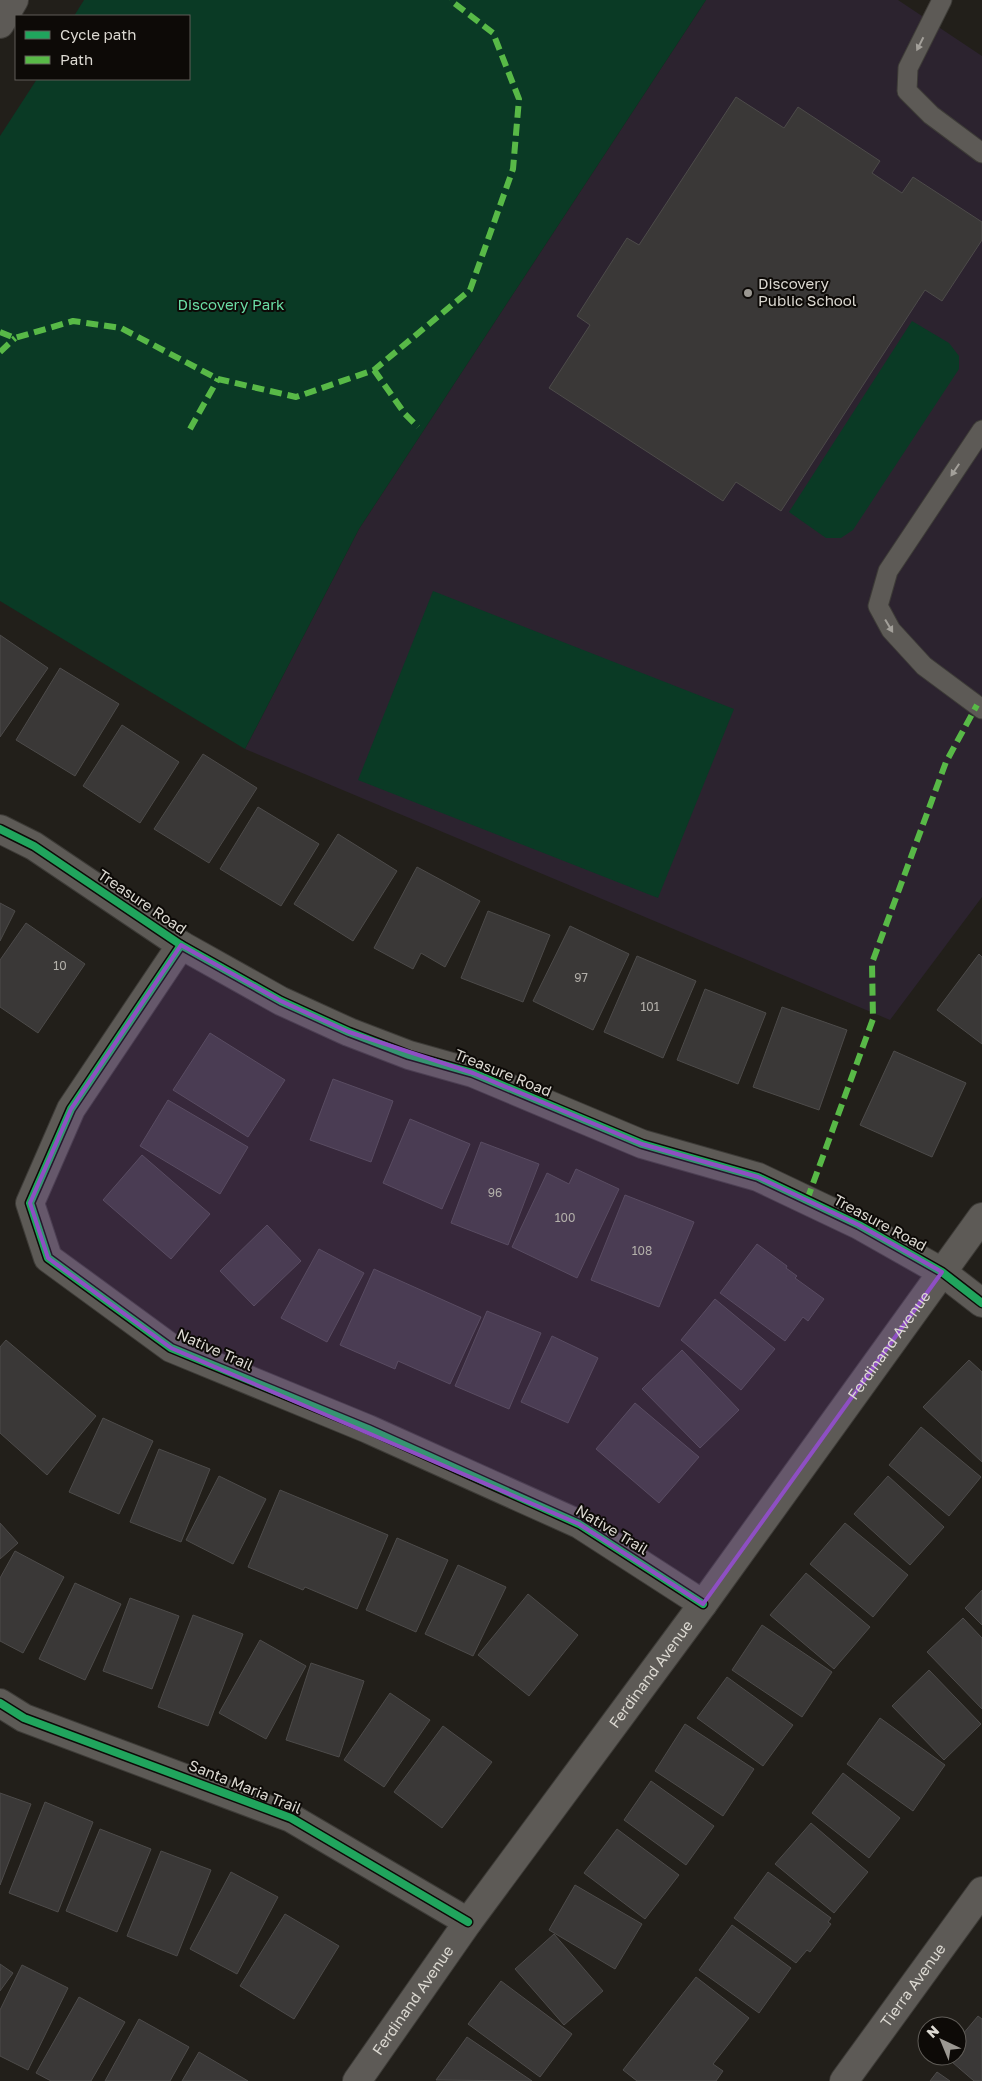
<svg xmlns="http://www.w3.org/2000/svg" width="982" height="2081" font-family="'Golos Text',sans-serif">
<style>
.education{fill:#2c232f}
.green{fill:#0a3a25}
.building{fill:#3a3837;stroke:#4d4b4a}
.lines{fill:none;stroke-linecap:round;stroke-linejoin:round}
.lane-casing{stroke:#3d3b37;stroke-width:21}
.street-casing{stroke:#3d3b37;stroke-width:30}
.lane{stroke:#5d5a56;stroke-width:19}
.street{stroke:#5d5a56;stroke-width:28}
.quiet{stroke:#58b947;stroke-width:6;stroke-dasharray:12 6;stroke-linecap:butt}
.cycleway-casing{stroke:#0d0a07;stroke-width:11}
.cycleway{stroke:#20a55d;stroke-width:8}
.oneway{fill:#a3a09a}
.marked{fill:#8e4fc3;fill-opacity:0.2;stroke:#8e4fc3;stroke-width:4;stroke-linejoin:round}
.poi-dot{fill:#9b9892;stroke:#0d0a07;stroke-width:2}
.labels{text-anchor:middle;stroke-width:4;stroke-linejoin:round;paint-order:stroke}
.number-label{font-size:12px;fill:#b4b1ab}
.poi-label{font-size:15px;fill:#dcd9d2;stroke:#0d0a07;text-anchor:start}
.park-label{font-size:15px;fill:#6adca4;stroke:#0d0a07}
.street-label{font-size:15px;fill:#dcd9d2;stroke:#0d0a07}
</style>
<rect width="100%" height="100%" fill="#221f1a"/>
<path class="education" d="M706,0H898L982,56V897L890,1020L245,749L359,529Z"/>
<g class="green">
<path d="M84,0H706L359,529L245,749L0,601V136L37,79H189V16H74Z"/>
<path d="M912,321L949,343L959,356V369L853,530L841,538H826L789,512Z"/>
<path d="M433,591L734,709L658,898L358,780Z"/>
</g>
<g class="building">
<path d="M736,97L784,128L798,107L880,161L872,173L902,193L913,177L982,222V240L942,301L925,290L781,511L736,482L723,501L549,388L590,325L577,316L627,238L639,245Z"/>
<path d="M0,635L48,668L0,737Z"/>
<path d="M60,668L119,704L75,776L16,740Z"/>
<path d="M122,725L179,762L140,823L83,786Z"/>
<path d="M203,754L257,788L209,863L154,829Z"/>
<path d="M258,807L319,844L281,906L220,869Z"/>
<path d="M338,834L397,871L353,941L294,904Z"/>
<path d="M417,867L480,901L445,967L421,953L413,969L374,948Z"/>
<path d="M0,903L15,911L0,941Z"/>
<path d="M488,911L550,935L523,1002L461,978Z"/>
<path d="M26,923L85,964L38,1033L0,1007V960Z"/>
<path d="M570,926L629,954L593,1030L533,1001Z"/>
<path d="M979,954L982,957V1044L937,1010Z"/>
<path d="M637,956L696,981L663,1058L604,1032Z"/>
<path d="M705,989L766,1013L738,1084L677,1060Z"/>
<path d="M782,1007L847,1030L819,1110L753,1087Z"/>
<path d="M210,1033L285,1080L248,1137L173,1090Z"/>
<path d="M894,1051L966,1083L932,1157L860,1125Z"/>
<path d="M333,1079L393,1101L371,1162L310,1140Z"/>
<path d="M168,1100L248,1147L220,1194L140,1146Z"/>
<path d="M410,1119L470,1144L442,1209L383,1183Z"/>
<path d="M481,1142L539,1164L508,1245L451,1223Z"/>
<path d="M142,1155L210,1214L171,1259L103,1200Z"/>
<path d="M576,1169L619,1189L577,1278L512,1247L547,1173L569,1184Z"/>
<path d="M625,1195L694,1222L659,1307L591,1280Z"/>
<path d="M267,1225L301,1261L254,1306L220,1271Z"/>
<path d="M757,1244L787,1266L786,1268L797,1276L795,1278L824,1299L808,1321L803,1317L785,1341L720,1293Z"/>
<path d="M319,1249L364,1273L327,1342L281,1318Z"/>
<path d="M374,1269L481,1317L450,1384L398,1361L395,1369L340,1345Z"/>
<path d="M715,1299L775,1349L741,1390L681,1340Z"/>
<path d="M487,1311L541,1333L509,1409L455,1386Z"/>
<path d="M552,1336L598,1358L568,1423L521,1402Z"/>
<path d="M6,1340L96,1416L47,1475L0,1433V1347Z"/>
<path d="M682,1350L739,1410L700,1448L642,1389Z"/>
<path d="M969,1360L982,1372V1462L923,1407Z"/>
<path d="M635,1403L699,1457L659,1503L596,1449Z"/>
<path d="M103,1418L153,1441L119,1514L69,1492Z"/>
<path d="M921,1427L981,1477L949,1516L889,1465Z"/>
<path d="M159,1449L210,1469L181,1542L130,1522Z"/>
<path d="M219,1476L266,1499L233,1564L186,1540Z"/>
<path d="M888,1476L944,1527L910,1565L854,1514Z"/>
<path d="M280,1490L388,1535L357,1609L305,1587L303,1590L248,1567Z"/>
<path d="M0,1523L18,1543L0,1559Z"/>
<path d="M845,1523L908,1575L873,1617L810,1564Z"/>
<path d="M397,1538L448,1560L416,1632L366,1610Z"/>
<path d="M15,1551L64,1577L23,1653L0,1641V1578Z"/>
<path d="M458,1565L506,1587L473,1656L425,1634Z"/>
<path d="M806,1573L870,1627L834,1669L770,1615Z"/>
<path d="M75,1583L121,1604L85,1680L39,1659Z"/>
<path d="M982,1590V1625L965,1608Z"/>
<path d="M528,1594L578,1635L529,1696L478,1655Z"/>
<path d="M130,1598L179,1616L152,1689L103,1671Z"/>
<path d="M193,1615L243,1634L208,1726L158,1707Z"/>
<path d="M963,1618L982,1638V1709L927,1652Z"/>
<path d="M762,1625L832,1672L802,1717L732,1670Z"/>
<path d="M260,1640L306,1666L266,1739L219,1713Z"/>
<path d="M311,1663L364,1681L339,1757L286,1740Z"/>
<path d="M929,1670L981,1724L944,1760L892,1706Z"/>
<path d="M727,1677L793,1725L763,1766L697,1718Z"/>
<path d="M390,1693L430,1720L384,1787L344,1760Z"/>
<path d="M880,1718L945,1765L913,1811L847,1764Z"/>
<path d="M685,1724L754,1769L723,1816L655,1771Z"/>
<path d="M443,1726L492,1762L442,1828L394,1792Z"/>
<path d="M843,1773L900,1818L869,1858L812,1813Z"/>
<path d="M651,1781L714,1826L686,1865L624,1820Z"/>
<path d="M0,1793L31,1804L0,1885Z"/>
<path d="M45,1802L93,1822L58,1912L9,1893Z"/>
<path d="M811,1823L868,1872L834,1913L775,1864Z"/>
<path d="M100,1829L151,1849L117,1932L66,1911Z"/>
<path d="M617,1829L679,1875L645,1919L584,1873Z"/>
<path d="M161,1851L211,1870L177,1956L127,1936Z"/>
<path d="M231,1872L278,1897L237,1974L190,1949Z"/>
<path d="M768,1872L831,1918L828,1922L831,1924L810,1952L807,1950L796,1963L734,1918Z"/>
<path d="M575,1885L642,1924L615,1969L549,1930Z"/>
<path d="M285,1914L339,1946L294,2019L240,1986Z"/>
<path d="M732,1925L791,1968L759,2013L699,1970Z"/>
<path d="M554,1934L603,1991L564,2025L515,1969Z"/>
<path d="M0,1964L13,1973L0,1991Z"/>
<path d="M22,1965L68,1988L28,2070L0,2056V2010Z"/>
<path d="M696,1977L749,2018L713,2064L723,2071L716,2081H637L623,2070Z"/>
<path d="M501,1981L572,2034L540,2077L468,2024Z"/>
<path d="M79,1997L125,2022L91,2081H51L36,2073Z"/>
<path d="M978,2016L982,2019V2081H974L945,2056H957V2041Z"/>
<path d="M139,2019L189,2047L170,2081H105Z"/>
<path d="M467,2037L532,2081L436,2080Z"/>
<path d="M199,2052L248,2081H182Z"/>
<path d="M937,2072L950,2081H930Z"/>
</g>
<g class="lines">
<g class="lane-casing">
<g id="lane">
<path d="M942,0L908,68L907,91L931,115L982,153"/>
<path d="M982,430L888,571L878,606L891,630L924,666L982,709"/>
</g>
</g>
<g class="street-casing">
<g id="street">
<path d="M0,24L14,0"/>
<path d="M0,829L34,846L181,945L281,1001L349,1032L409,1055L473,1073L642,1144L758,1177L859,1225L942,1272L982,1303"/>
<path d="M181,945L71,1109L30,1203L48,1258L171,1348L368,1429L579,1524L703,1604"/>
<path d="M0,1703L24,1718L291,1818L468,1922"/>
<path id="s1" d="M357,2081L468,1922L703,1604L982,1217"/>
<path id="s2" d="M844,2081L982,1891"/>
</g>
</g>
<use href="#lane" class="lane"/>
<use href="#street" class="street"/>
<g class="quiet">
<path d="M0,332L15,338L73,321L121,328L218,379L296,397L374,370L470,290L513,169L519,99L493,33L450,0"/>
<path d="M0,352L15,338"/>
<path d="M374,370L405,414L418,427"/>
<path d="M190,429L218,379"/>
<path d="M807,1200L873,1019L872,963L946,762L977,705"/>
</g>
<g class="cycleway-casing">
<g id="cycleway">
<path d="M0,829L34,846L181,945L281,1001L349,1032L409,1055L473,1073L642,1144L758,1177L859,1225L942,1272L982,1303"/>
<path d="M181,945L71,1109L30,1203L48,1258L171,1348L368,1429L579,1524L703,1604"/>
<path d="M0,1703L24,1718L291,1818L468,1922"/>
</g>
</g>
<use href="#cycleway" class="cycleway"/>
</g>
<defs><path id="oneway-solid" d="M-6-.8H1V-3.2L6.5 0L1 3.2V.8H-6Z" transform="scale(1.25)"/></defs>
<g class="oneway">
<use href="#oneway-solid" transform="translate(920 44) rotate(117)"/>
<use href="#oneway-solid" transform="translate(955 470) rotate(124)"/>
<use href="#oneway-solid" transform="translate(889 626) rotate(59)"/>
</g>
<path class="marked" d="M181,945L281,1001L349,1032L473,1073L642,1144L758,1177L859,1225L942,1272L703,1604L579,1524L171,1348L48,1258L30,1203L71,1109Z"/>
<circle class="poi-dot" cx="748" cy="293" r="5"/>
<g class="labels">
<g class="number-label">
<text x="60" y="970">10</text>
<text x="581" y="982">97</text>
<text x="650" y="1011">101</text>
<text x="495" y="1197">96</text>
<text x="565" y="1222">100</text>
<text x="642" y="1255">108</text>
</g>
<g class="poi-label">
<text x="758" y="289">Discovery<tspan x="758" dy="17">Public School</tspan></text>
</g>
<g class="park-label">
<text x="231" y="310">Discovery Park</text>
</g>
<g class="street-label">
<text transform="translate(142 902) rotate(34)" y="5">Treasure Road</text>
<text transform="translate(503 1073) rotate(22)" y="5">Treasure Road</text>
<text transform="translate(880 1223) rotate(28)" y="5">Treasure Road</text>
<text dy="5" stroke="none"><textPath href="#s1" startOffset="908">Ferdinand Avenue</textPath></text>
<text transform="translate(215 1350) rotate(24)" y="5">Native Trail</text>
<text transform="translate(612 1530) rotate(31)" y="5">Native Trail</text>
<text dy="5" stroke="none"><textPath href="#s1" startOffset="502">Ferdinand Avenue</textPath></text>
<text transform="translate(245 1787) rotate(22)" y="5">Santa Maria Trail</text>
<text dy="5" stroke="none"><textPath href="#s2" startOffset="118">Tierra Avenue</textPath></text>
<text dy="5" stroke="none"><textPath href="#s1" startOffset="98">Ferdinand Avenue</textPath></text>
</g>
</g>
<rect x="15" y="15" width="175" height="65" fill="#0d0a07" stroke="#605d58"/>
<rect x="25" y="31" width="25" height="8" fill="#20a55d" stroke="#605d58"/>
<text x="60" y="40" font-size="15" fill="#dcd9d2">Cycle path</text>
<rect x="25" y="56" width="25" height="8" fill="#58b947" stroke="#605d58"/>
<text x="60" y="65" font-size="15" fill="#dcd9d2">Path</text>
<g transform="translate(942 2041) rotate(316)"><circle r="24" fill="#0d0a07" stroke="#605d58"/>
<path d="M0-4L9 19L0 12L-9 19Z" fill="#9b9892"/>
<text y="-8" font-size="14" font-weight="bold" text-anchor="middle" fill="#dcd9d2">N</text>
</g>
</svg>
